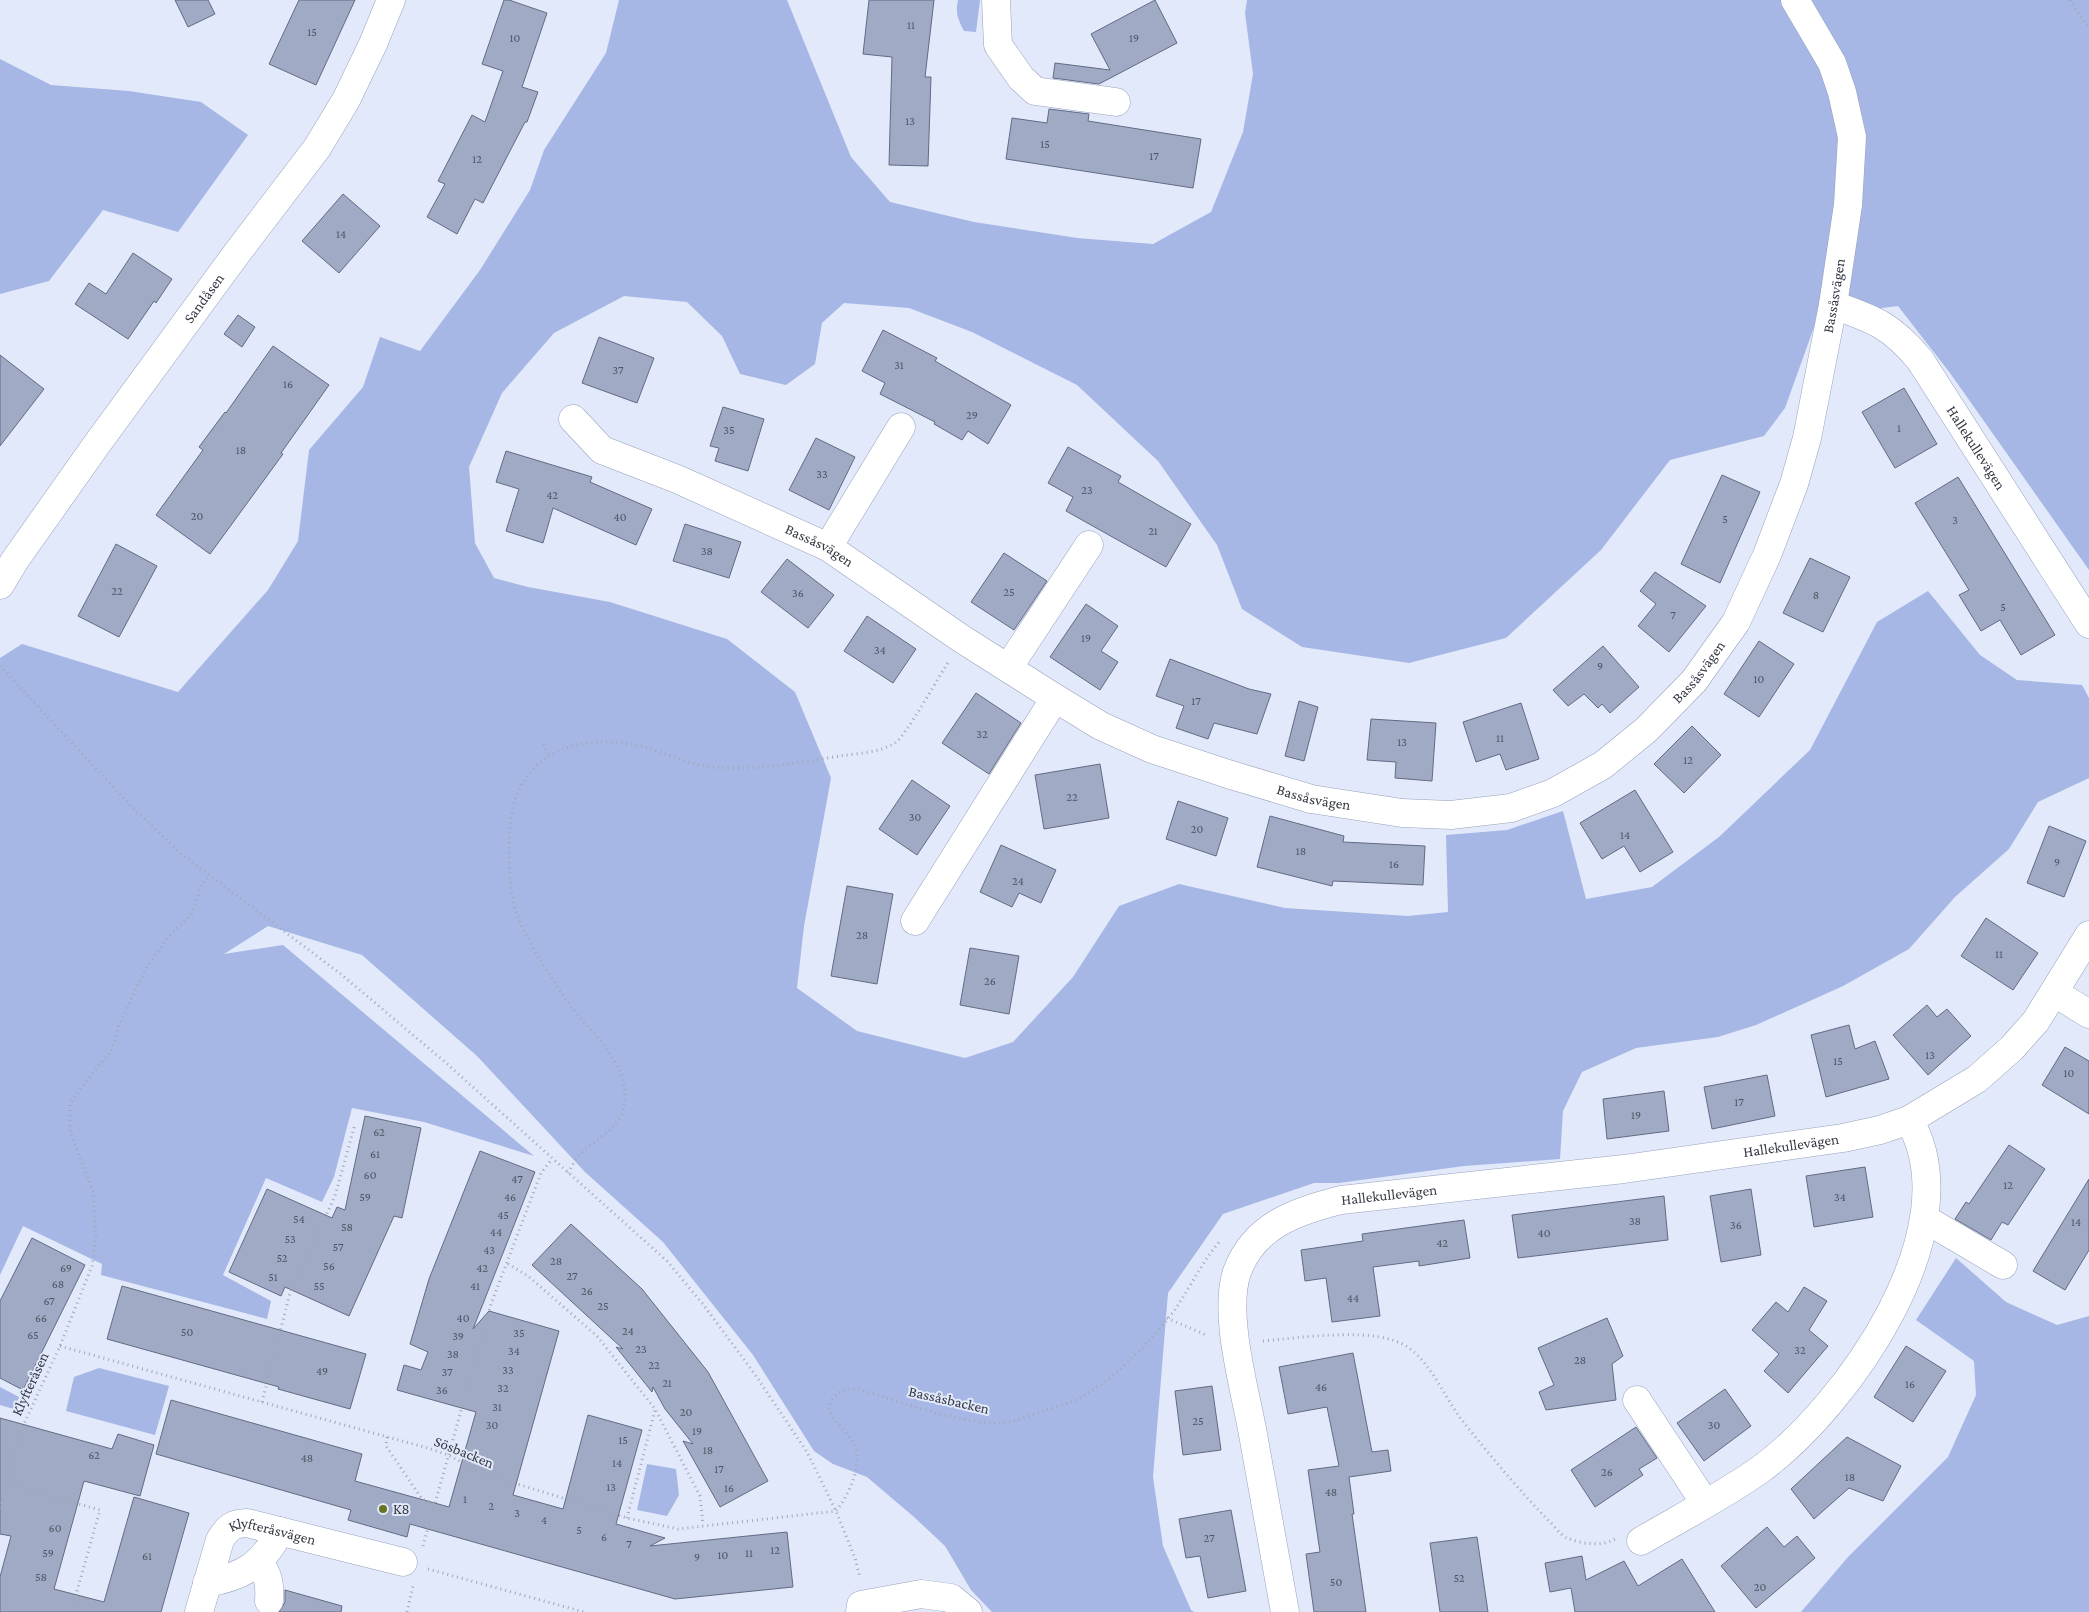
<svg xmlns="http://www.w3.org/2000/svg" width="2089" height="1612" font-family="'Crimson Pro',serif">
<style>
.green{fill:#a6b7e5}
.building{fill:#a0aac5;stroke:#626b84}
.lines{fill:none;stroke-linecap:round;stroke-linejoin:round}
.minor-casing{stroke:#98a2bc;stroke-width:29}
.path{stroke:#a1a7b6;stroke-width:3;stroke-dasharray:1 4;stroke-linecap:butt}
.minor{stroke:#fff;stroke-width:28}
.poi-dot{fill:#677522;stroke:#e2e9fa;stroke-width:2}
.labels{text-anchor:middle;stroke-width:4;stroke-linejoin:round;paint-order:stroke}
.number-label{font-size:12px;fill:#505564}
.street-label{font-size:15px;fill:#353944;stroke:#e2e9fa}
.poi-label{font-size:15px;fill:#353944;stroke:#e2e9fa;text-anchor:start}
</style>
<rect width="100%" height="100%" fill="#e2e9fa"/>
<g class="green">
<path d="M619,0H787L851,157L890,202L974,222L1077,238L1153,244L1211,212L1243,132L1253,74L1245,13L1247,0H2089V570L1950,373L1898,306L1818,316L1785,408L1764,436L1670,460L1601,550L1506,638L1409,663L1302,647L1242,609L1217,545L1158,461L1077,385L972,332L909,308L844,303L822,323L815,364L786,385L740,374L722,336L687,302L624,296L554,333L502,393L469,467L475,543L494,578L528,587L610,602L727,639L795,692L831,778L804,926L797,988L857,1031L965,1058L1013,1042L1073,977L1119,906L1179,884L1285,908L1408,916L1448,912L1446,835L1507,830L1563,811L1586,899L1652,887L1719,837L1810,750L1877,622L1928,591L1980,655L2017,680L2082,685L2089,698V778L2038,802L2009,849L1955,897L1909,949L1843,986L1756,1025L1718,1037L1636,1048L1582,1072L1563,1111L1560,1159L1464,1166L1339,1183H1314L1223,1214L1168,1293L1153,1477L1163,1546L1191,1610L1194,1612H992L971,1590L945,1546L914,1517L867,1477L833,1464L814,1451L753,1355L663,1242L585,1172L477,1056L362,955L268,926L224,954L283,945L534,1156L424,1122L352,1108L334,1177L322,1202L266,1178L223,1275L271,1301L267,1319L101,1275L102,1264L23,1226L0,1275V658L22,644L178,692L268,590L298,541L309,450L363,387L380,337L420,351L480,270L530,190L544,150L606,53Z"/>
<path d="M958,0H980L976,32L964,31C958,20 955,12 958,0Z"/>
<path d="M0,59L51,85L129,91L201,102L248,135L178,232L103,210L49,281L0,294Z"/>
<path d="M1956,1258L2006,1302L2057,1325L2089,1316V1612H1801L1848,1557L1948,1457L1976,1395L1974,1361L1916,1320Z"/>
<path d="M99,1368L169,1386L155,1435L66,1411L74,1377Z"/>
<path d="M0,1387L19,1397L14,1409L0,1405Z"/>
<path d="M647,1464L676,1469L679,1495L667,1516L637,1510Z"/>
</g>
<g class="building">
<path d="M175,0H208L215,14L188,27Z"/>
<path d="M299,0H355L316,85L269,64Z"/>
<path d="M504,0H509L547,13L522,87L538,92L527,122H525L483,203L475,199L457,234L427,217L445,184L438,181L472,115L485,122L503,71L482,64Z"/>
<path d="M869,0H934L925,77H931L928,166L889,165L892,57L863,54Z"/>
<path d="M1155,0L1177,43L1099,84L1053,78L1055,63L1110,70L1091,34Z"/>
<path d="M1049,109L1089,114L1088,121L1201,139L1193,188L1006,159L1012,118L1047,123Z"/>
<path d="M343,194L380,226L339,273L302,241Z"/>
<path d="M133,253L172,279L156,303L154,301L128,339L75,304L89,283L106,294Z"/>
<path d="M238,315L255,327L242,347L224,334Z"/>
<path d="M883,330L937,358L935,361L1011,405L988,444L968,431L962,440L934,424L935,422L880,394L885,383L862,371Z"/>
<path d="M599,337L654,358L637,403L582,383Z"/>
<path d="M273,346L329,385L281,453L283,454L210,554L156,515L203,450L199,447L225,412L226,413Z"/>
<path d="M0,355L44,389L0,446Z"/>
<path d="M1904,388L1937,444L1895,468L1862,412Z"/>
<path d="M723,407L764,419L748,471L715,461L719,448L710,446Z"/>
<path d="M816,438L855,457L829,510L789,490Z"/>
<path d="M1068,447L1121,476L1118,482L1191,524L1166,567L1066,511L1073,497L1048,483Z"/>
<path d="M506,451L592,477L590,482L652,509L636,545L553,508L543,543L506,531L519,489L496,482Z"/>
<path d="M1722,475L1760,492L1720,583L1681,564Z"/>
<path d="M1958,477L2055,635L2021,655L2000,620L1981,631L1959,595L1969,590L1915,503Z"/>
<path d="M685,524L741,542L729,578L673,561Z"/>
<path d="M116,544L157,566L119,637L78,616Z"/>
<path d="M1004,553L1047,581L1014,630L971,602Z"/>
<path d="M1810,558L1850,577L1823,632L1783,613Z"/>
<path d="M787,559L834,595L808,628L761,592Z"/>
<path d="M1655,572L1706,606L1669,652L1638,626L1656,604L1640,591Z"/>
<path d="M1086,604L1118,626L1101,651L1118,662L1100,690L1050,657Z"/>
<path d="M867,616L916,649L893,683L844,651Z"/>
<path d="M1759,641L1794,664L1759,717L1724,694Z"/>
<path d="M1603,646L1639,687L1610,713L1602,704L1598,708L1584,694L1568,706L1553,690Z"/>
<path d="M1170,659L1249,689L1271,694L1257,734L1214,723L1208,739L1176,728L1184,706L1156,696Z"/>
<path d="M976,693L1021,723L989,774L942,743Z"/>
<path d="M1299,701L1318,707L1304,761L1285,756Z"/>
<path d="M1521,703L1539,759L1506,770L1500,754L1476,762L1463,722Z"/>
<path d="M1371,719L1436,723L1432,781L1395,778L1396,762L1367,760Z"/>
<path d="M1692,726L1721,755L1684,793L1654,764Z"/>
<path d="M1100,764L1109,818L1044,829L1035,775Z"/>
<path d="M912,780L950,806L917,855L879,829Z"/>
<path d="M1635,790L1673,852L1640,872L1624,846L1602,859L1580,823Z"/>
<path d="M1178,801L1228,818L1216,856L1166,839Z"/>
<path d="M1270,816L1344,836L1343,842L1425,846L1423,885L1333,881L1332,886L1257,867Z"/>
<path d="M2049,826L2086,841L2064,897L2027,883Z"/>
<path d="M1001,845L1056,870L1041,903L1019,893L1012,907L980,892Z"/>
<path d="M847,886L893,894L877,984L831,976Z"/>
<path d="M1986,918L2038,953L2013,990L1961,956Z"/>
<path d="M970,948L1019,956L1009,1014L960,1005Z"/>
<path d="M1927,1005L1937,1017L1947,1009L1971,1036L1928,1075L1893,1035Z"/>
<path d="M1849,1025L1855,1049L1875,1041L1889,1079L1826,1097L1811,1035Z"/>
<path d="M2065,1047L2089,1061V1114L2042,1085Z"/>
<path d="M1767,1075L1775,1116L1712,1129L1704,1087Z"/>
<path d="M1664,1091L1669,1131L1607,1139L1603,1099Z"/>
<path d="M365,1116L421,1128L402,1218L394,1216L349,1316L285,1287L281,1296L229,1272L267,1189L332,1218L337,1207L345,1210Z"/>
<path d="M2009,1145L2045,1169L2008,1225L2002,1222L1991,1240L1955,1219L1966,1202L1969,1204Z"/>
<path d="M480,1151L535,1172L473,1329L489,1311L559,1331L513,1495L563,1509L588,1415L642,1430L616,1524L665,1538L650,1546L787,1532L793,1587L675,1599L410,1524L407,1537L348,1520L351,1510L156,1454L171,1400L362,1454L355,1481L449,1507L476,1412L397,1390L404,1365L421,1370L428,1352L410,1344L429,1279Z"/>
<path d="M1865,1167L1873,1217L1814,1227L1806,1176Z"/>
<path d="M2089,1179V1250L2065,1290L2033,1271Z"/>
<path d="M1751,1189L1761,1255L1721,1262L1710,1196Z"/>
<path d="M1664,1196L1668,1240L1518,1258L1512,1215Z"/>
<path d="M1464,1220L1470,1258L1419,1266V1261L1373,1267L1380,1316L1332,1322L1326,1278L1305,1281L1301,1250L1363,1241L1362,1234Z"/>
<path d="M571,1224L642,1289L708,1372L768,1481L720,1507L683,1441L693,1444L665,1409L653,1387L652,1392L616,1347L623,1349L532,1265Z"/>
<path d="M32,1238L85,1265L23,1390L0,1378V1301Z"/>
<path d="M122,1286L366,1354L350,1409L278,1389L279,1387L107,1339Z"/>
<path d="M1804,1287L1827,1301L1809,1330L1828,1346L1788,1393L1764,1371L1779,1354L1752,1330L1776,1302L1788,1312Z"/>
<path d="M1607,1318L1623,1356L1612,1364L1616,1400L1546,1410L1539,1392L1554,1385L1538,1348Z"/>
<path d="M1906,1346L1946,1371L1913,1422L1874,1397Z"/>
<path d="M1353,1353L1372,1452L1388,1450L1391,1471L1349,1477L1354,1514H1352L1366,1612H1314L1306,1554L1320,1552L1308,1470L1339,1466L1327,1407L1288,1414L1279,1367Z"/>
<path d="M1212,1386L1221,1450L1183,1455L1175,1391Z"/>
<path d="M1725,1389L1751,1426L1704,1461L1677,1423Z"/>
<path d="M0,1418L112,1449L118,1434L154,1445L140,1496L84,1481L54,1589L104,1602L134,1497L189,1513L161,1612H0V1577L11,1536L0,1534Z"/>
<path d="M1636,1427L1657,1458L1639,1469L1643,1475L1595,1507L1571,1470Z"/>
<path d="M1847,1437L1901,1466L1883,1501L1849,1488L1814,1519L1791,1489Z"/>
<path d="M1231,1510L1246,1591L1208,1598L1200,1556L1186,1558L1179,1519Z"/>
<path d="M1767,1527L1784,1547L1797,1536L1815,1558L1756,1608L1721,1566Z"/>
<path d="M1477,1537L1488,1612H1440L1430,1543Z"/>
<path d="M1582,1556L1586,1580L1624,1561L1638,1586L1682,1559L1715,1612H1575L1571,1588L1550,1592L1545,1563Z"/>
<path d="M285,1590L342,1606L341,1612H279L285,1602Z"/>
</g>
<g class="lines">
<g class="minor-casing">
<g id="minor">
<path d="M996,0L998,45L1021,78L1035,91L1116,102"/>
<path id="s1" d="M1833,305C1874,319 1892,326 1920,360L2089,624"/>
<path id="s2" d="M573,419L602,450L677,479L828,547L962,639L1055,698L1101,726L1152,749L1228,774L1311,799L1402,813L1451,815L1511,808L1553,793L1603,765L1646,730L1694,681L1736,622L1767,555L1794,484L1807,438L1833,305L1848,205L1852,137L1842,92L1832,63L1795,0"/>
<path d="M828,547L901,427"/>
<path id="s3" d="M0,585L15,560L97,444L237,253L317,148L346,100L373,44L391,0"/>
<path d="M1008,668L1089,545"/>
<path d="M915,921L1055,698"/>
<path d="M2055,993L2089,1014"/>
<path d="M1925,1219L2003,1265"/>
<path d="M1637,1400L1705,1503"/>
<path d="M1641,1541C1680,1518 1723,1496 1761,1469C1847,1406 1973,1228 1909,1120"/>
<path d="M259,1562C269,1576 270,1585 269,1601"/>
<path d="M207,1583C245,1576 262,1565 280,1531"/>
<path id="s4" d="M199,1612L220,1540C227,1528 233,1523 247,1523L403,1562"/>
<path d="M860,1612L861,1605L921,1594L951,1598L968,1612"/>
<path id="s5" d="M1285,1612C1274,1551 1263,1490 1252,1429C1244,1386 1223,1313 1237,1272C1254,1225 1297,1211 1341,1200L1624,1169L1843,1138L1880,1130L1909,1120L1977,1079L2012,1048L2036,1021L2089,935"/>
</g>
</g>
<g class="path">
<path d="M2070,0L2083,21L2089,27"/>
<path d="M0,666L130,805L180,853L342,975L445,1062L667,1261L702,1303L754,1373L807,1452L836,1511L855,1558L860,1578"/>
<path d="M544,744L548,755"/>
<path d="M568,1173C572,1167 575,1158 581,1153C594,1140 618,1130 623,1110C635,1069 592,1034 570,1005C553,981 536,955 523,929C510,905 509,873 509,846C509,823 512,798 526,778C552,742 600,736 641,746C659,750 676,759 694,764C741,774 793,763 840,756C858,753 879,753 895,743C906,736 939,676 949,661"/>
<path d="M508,1264L528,1276L597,1336L655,1409L700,1496L703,1525"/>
<path d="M1167,1318L1208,1336"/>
<path d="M1263,1341C1301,1338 1377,1325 1409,1348C1432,1365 1444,1396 1461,1419C1488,1453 1517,1488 1548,1520C1554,1525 1560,1535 1567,1538C1581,1544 1602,1547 1615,1539"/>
<path d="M60,1346L431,1449L448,1455L482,1473L627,1518L678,1529L836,1511C849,1495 862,1467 855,1446C849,1430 818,1414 834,1397C841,1389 850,1389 859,1389C901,1402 957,1423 1000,1423C1013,1423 1028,1416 1040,1412C1052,1408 1065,1405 1076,1400C1114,1380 1148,1345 1174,1311C1190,1288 1201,1263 1220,1241"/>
<path d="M262,1402L290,1293L335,1196L355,1124"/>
<path d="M387,1437L386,1446L422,1499L435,1504"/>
<path d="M7,1484L100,1510L71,1612"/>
<path d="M0,1509L23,1426L60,1346L92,1266L96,1237L93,1192L70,1131V1103L99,1065L111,1052L119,1025L144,972L168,937L192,914L202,883L210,876"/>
<path d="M627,1518L655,1410"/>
<path d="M423,1546L491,1304L541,1173L552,1159"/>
<path d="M428,1569L584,1612"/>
<path d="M407,1612L413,1586"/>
</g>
<use href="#minor" class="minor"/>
</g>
<circle class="poi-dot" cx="383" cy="1509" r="5"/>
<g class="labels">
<g class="number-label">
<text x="911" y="29">11</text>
<text x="312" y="36">15</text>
<text x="515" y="42">10</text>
<text x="1134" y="42">19</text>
<text x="910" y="125">13</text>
<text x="1045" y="148">15</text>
<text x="1154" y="160">17</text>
<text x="477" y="163">12</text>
<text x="341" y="238">14</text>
<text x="899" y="369">31</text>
<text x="618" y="374">37</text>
<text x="288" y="388">16</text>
<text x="972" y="419">29</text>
<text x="1899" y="432">1</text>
<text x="729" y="434">35</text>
<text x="241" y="454">18</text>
<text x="822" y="478">33</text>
<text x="1087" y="494">23</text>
<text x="552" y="499">42</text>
<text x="197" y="520">20</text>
<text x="620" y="521">40</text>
<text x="1725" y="523">5</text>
<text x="1955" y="524">3</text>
<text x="1153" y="535">21</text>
<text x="707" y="555">38</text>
<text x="117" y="595">22</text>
<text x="1009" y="596">25</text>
<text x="798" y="597">36</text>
<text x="1816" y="599">8</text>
<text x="2003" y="611">5</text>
<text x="1673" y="619">7</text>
<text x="1086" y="642">19</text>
<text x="880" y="654">34</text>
<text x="1600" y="670">9</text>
<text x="1759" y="683">10</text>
<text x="1196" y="705">17</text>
<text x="982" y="738">32</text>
<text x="1500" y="742">11</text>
<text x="1402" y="746">13</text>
<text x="1688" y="764">12</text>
<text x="1072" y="801">22</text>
<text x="915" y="821">30</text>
<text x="1197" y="833">20</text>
<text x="1625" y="839">14</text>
<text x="1301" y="855">18</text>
<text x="2057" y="866">9</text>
<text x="1394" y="868">16</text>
<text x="1018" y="885">24</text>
<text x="862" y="939">28</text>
<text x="1999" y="958">11</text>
<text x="990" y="985">26</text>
<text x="1930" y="1059">13</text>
<text x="1838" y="1065">15</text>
<text x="2069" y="1077">10</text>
<text x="1739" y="1106">17</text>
<text x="1636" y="1119">19</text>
<text x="379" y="1136">62</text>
<text x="375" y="1158">61</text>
<text x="370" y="1179">60</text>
<text x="517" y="1183">47</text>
<text x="2008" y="1189">12</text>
<text x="365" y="1201">59</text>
<text x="510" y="1201">46</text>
<text x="1840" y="1201">34</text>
<text x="503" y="1219">45</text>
<text x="299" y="1223">54</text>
<text x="1635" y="1225">38</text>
<text x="2076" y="1226">14</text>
<text x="1736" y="1229">36</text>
<text x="347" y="1231">58</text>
<text x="496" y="1236">44</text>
<text x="1544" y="1237">40</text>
<text x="290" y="1243">53</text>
<text x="1442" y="1247">42</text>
<text x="338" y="1251">57</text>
<text x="489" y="1254">43</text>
<text x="282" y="1262">52</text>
<text x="556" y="1265">28</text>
<text x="329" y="1270">56</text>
<text x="66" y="1272">69</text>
<text x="482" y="1272">42</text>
<text x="572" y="1280">27</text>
<text x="273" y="1281">51</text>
<text x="58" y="1288">68</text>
<text x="319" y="1290">55</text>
<text x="475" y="1290">41</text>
<text x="587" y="1295">26</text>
<text x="1353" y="1302">44</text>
<text x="49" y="1305">67</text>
<text x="603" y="1310">25</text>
<text x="41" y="1322">66</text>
<text x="463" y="1322">40</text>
<text x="628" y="1335">24</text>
<text x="187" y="1336">50</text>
<text x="519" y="1337">35</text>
<text x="33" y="1339">65</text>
<text x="458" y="1340">39</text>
<text x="641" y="1353">23</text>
<text x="1800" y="1354">32</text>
<text x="514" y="1355">34</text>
<text x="453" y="1358">38</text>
<text x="1580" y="1364">28</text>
<text x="654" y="1369">22</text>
<text x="508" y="1374">33</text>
<text x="322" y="1375">49</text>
<text x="447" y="1376">37</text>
<text x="667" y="1387">21</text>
<text x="1910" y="1388">16</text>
<text x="1321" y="1391">46</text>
<text x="503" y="1392">32</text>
<text x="442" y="1394">36</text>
<text x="497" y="1411">31</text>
<text x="686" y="1416">20</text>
<text x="1198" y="1425">25</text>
<text x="492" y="1429">30</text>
<text x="1714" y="1429">30</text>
<text x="697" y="1435">19</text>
<text x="623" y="1444">15</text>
<text x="708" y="1454">18</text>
<text x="94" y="1459">62</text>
<text x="307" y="1462">48</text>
<text x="617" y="1467">14</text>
<text x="719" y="1473">17</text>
<text x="1607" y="1476">26</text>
<text x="1850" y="1481">18</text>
<text x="611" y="1491">13</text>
<text x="729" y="1492">16</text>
<text x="1331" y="1496">48</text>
<text x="465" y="1503">1</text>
<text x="491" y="1510">2</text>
<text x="517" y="1517">3</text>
<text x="544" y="1524">4</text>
<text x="55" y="1532">60</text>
<text x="579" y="1534">5</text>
<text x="604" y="1541">6</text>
<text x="1209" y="1542">27</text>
<text x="629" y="1548">7</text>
<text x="775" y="1554">12</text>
<text x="48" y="1557">59</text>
<text x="749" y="1557">11</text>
<text x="723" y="1559">10</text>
<text x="147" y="1560">61</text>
<text x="697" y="1561">9</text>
<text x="41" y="1581">58</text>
<text x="1459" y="1582">52</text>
<text x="1336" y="1586">50</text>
<text x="1760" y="1591">20</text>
</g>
<g class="street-label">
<text dy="5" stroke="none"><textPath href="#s2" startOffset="1680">Bassåsvägen</textPath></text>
<text dy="5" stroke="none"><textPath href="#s3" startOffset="352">Sandåsen</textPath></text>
<text dy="5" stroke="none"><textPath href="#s1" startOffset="209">Hallekullevägen</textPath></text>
<text dy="5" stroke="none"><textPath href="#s2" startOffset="280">Bassåsvägen</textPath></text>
<text dy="5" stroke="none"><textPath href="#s2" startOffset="1275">Bassåsvägen</textPath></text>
<text dy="5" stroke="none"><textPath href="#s2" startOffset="840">Bassåsvägen</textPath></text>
<text dy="5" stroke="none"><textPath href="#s5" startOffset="931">Hallekullevägen</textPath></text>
<text dy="5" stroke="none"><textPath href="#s5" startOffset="526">Hallekullevägen</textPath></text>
<text transform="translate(30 1384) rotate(-65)" y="5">Klyfteråsen</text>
<text transform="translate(949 1400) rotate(13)" y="5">Bassåsbacken</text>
<text transform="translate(464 1452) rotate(22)" y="5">Sösbacken</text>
<text dy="5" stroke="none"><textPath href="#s4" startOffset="135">Klyfteråsvägen</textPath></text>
</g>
<g class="poi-label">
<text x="393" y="1514">K8</text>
</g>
</g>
</svg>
